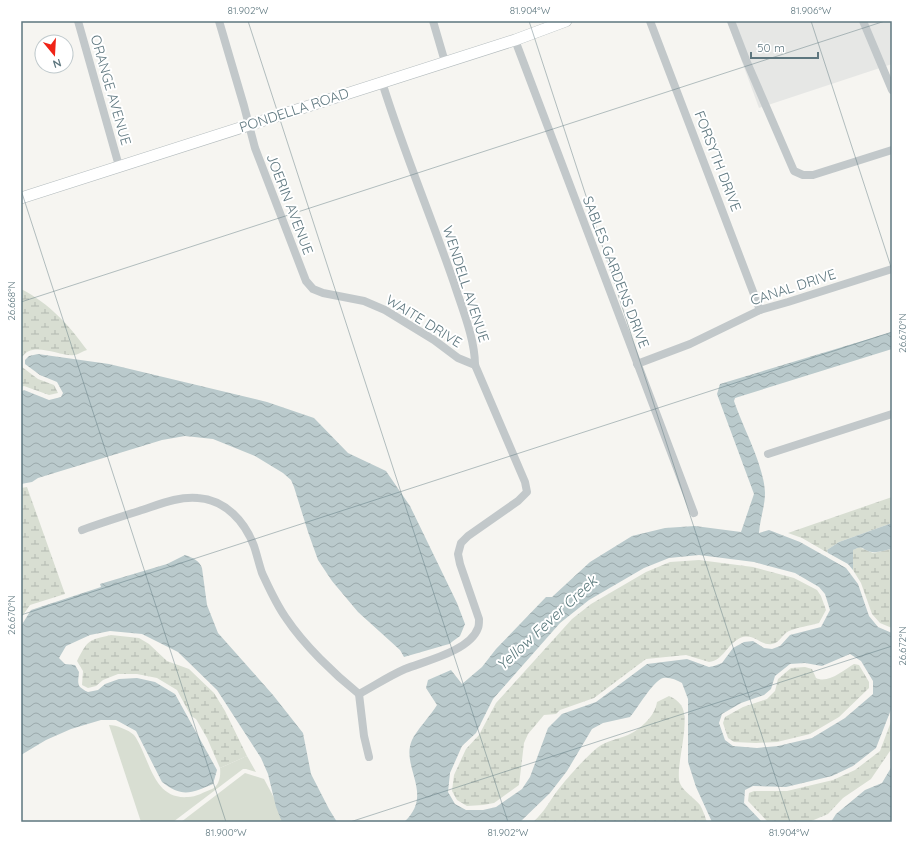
<svg xmlns="http://www.w3.org/2000/svg" width="913" height="843" font-family="Quicksand,sans-serif">
<style>
.built{fill:#e6e7e5}
.green{fill:#d8ded2}
.wetland{fill:url(#wetland-marsh)}
.water{fill:url(#water-waves);fill-rule:evenodd}
.lines{fill:none;stroke-linecap:round;stroke-linejoin:round}
.secondary-casing{stroke:#b4bcbe;stroke-width:12}
.street{stroke:#c2c8ca;stroke-width:8}
.secondary{stroke:#fff;stroke-width:11}
.ticks{fill:none;stroke:#5e777f;stroke-width:1;stroke-opacity:0.45}
.labels{text-anchor:middle;stroke-width:4;stroke-linejoin:round;paint-order:stroke}
.street-label{font-size:14px;fill:#5e777f;stroke:#fff}
.water-label{font-size:15px;font-style:italic;fill:#59787b;stroke:#fff}
.neatline{fill:none;stroke:#5e777f;stroke-width:1.5}
.ticks-label{font-size:10px;text-anchor:middle;fill:#5e777f}
</style>
<defs>
<pattern id="wetland-marsh" width="20" height="14" patternUnits="userSpaceOnUse"><rect width="20" height="14" fill="#d8ded2"/><path d="M1 5h8M5 5V1M11 12h8M15 12V8" fill="none" stroke="#b2b9b0"/></pattern>
<pattern id="water-waves" width="16" height="10" patternUnits="userSpaceOnUse"><rect width="16" height="10" fill="#bacacc"/><path d="M0 5q4-4 8 0t8 0" fill="none" stroke="#9aa9ab"/></pattern>
</defs>
<rect width="100%" height="100%" fill="#f6f5f1"/>
<path class="built" d="M727,21H892V64L759,108Z"/>
<g class="green">
<path d="M109,725C116,725 129,730 134,735C150,757 152,800 188,797C196,797 204,792 212,789C219,786 221,776 220,768L247,756L256,772L246,769H243L173,822H141Z"/>
<path d="M245,773L264,779L287,822H181Z"/>
</g>
<g class="wetland">
<path d="M21,289C50,304 68,324 87,350C83,351 79,354 75,355C59,357 31,339 21,359Z"/>
<path d="M21,365L22,367L38,379L54,385L58,393L49,395L24,386L21,387Z"/>
<path d="M27,487L65,594L30,605L21,618V488Z"/>
<path d="M892,497V523L839,542L827,550L828,553L802,538L788,533Z"/>
<path d="M859,547L873,553L892,549V628L880,623L872,614L861,583L853,570V550Z"/>
<path d="M699,560L753,567L794,578L817,590L821,596L826,610L819,623C809,626 798,627 789,631C782,634 780,643 772,644C760,646 754,632 740,638C726,645 724,660 709,662L686,655L646,659L594,698L560,710L556,714L544,715L528,734L524,743L519,785L494,803L483,805L467,806L457,800L452,791L454,775L466,749L479,735L496,703L572,619L591,604L646,572L670,562Z"/>
<path d="M111,635L139,638L149,644L167,661L189,669L214,693L225,711L247,756L220,768L207,738L196,719L191,716L177,690L157,678L137,674H118L103,680L96,686L88,688L82,685L83,671L77,661C88,640 88,640 111,635Z"/>
<path d="M854,664L859,665L869,682V688L839,717L810,734L777,742L756,743L734,742L728,738L723,723L725,717L743,707L767,699L775,691L778,679L791,668L805,667L812,669L816,678C828,684 844,670 854,664Z"/>
<path d="M669,696C674,698 678,701 681,705C691,719 677,761 679,779C680,790 693,796 700,805C703,810 705,817 707,822H533C545,812 551,798 561,786C570,775 586,757 597,748C606,741 618,739 628,735C641,729 655,716 657,702Z"/>
<path d="M892,719V749L890,751L871,779L843,798L828,814L809,822H768L748,801L749,793L754,791H787L833,780L855,770L880,751Z"/>
</g>
<g class="water">
<path d="M892,332V349L735,398L734,401C743,428 764,465 765,493C765,506 760,519 759,533L769,530L800,542L846,568L858,584L869,616L878,627L892,633V707L876,748L853,766L832,776L786,787L753,786L745,790L744,803L762,822H712L696,787L688,762V699L682,683C676,680 670,677 663,678C653,681 637,709 630,717L603,723L592,729L567,771L550,793L520,822H404C435,794 400,767 412,740C416,731 431,715 437,705L426,688L428,680L451,670L462,684L482,667L496,649L546,597H552L590,562L632,536L665,528L695,526L741,532L754,494L717,394L720,384ZM699,555L754,562L795,573L819,587L825,594L830,610L821,627L790,635L780,646L772,649L764,648L753,641L744,642L733,648L722,663L714,666L709,667L687,659L647,664L596,702L562,714L548,728L530,777L522,789L496,807L483,810H466L455,804L448,792L450,773L462,746L476,733L493,699L560,623L589,600L644,568L669,558ZM850,654L861,661L873,681V694L845,718L812,738L778,746L757,748L733,746L725,740L719,723L722,714L741,703L764,695L771,689L775,676L790,664L805,663L822,666Z"/>
<path d="M38,354L109,364L267,402L314,418L348,453L386,471L410,506L457,603L465,624L460,636L449,644L404,657L400,650L358,612L332,581L318,560L308,532L294,487L291,480L283,473L255,456L213,439L185,436L162,440L38,478L32,482L21,484V392L24,390L49,400L61,397L63,393L57,382L40,375L25,364V360L29,356Z"/>
<path d="M892,523V549C886,550 877,553 872,552C861,550 864,544 853,550V570L848,564L828,553L827,550L839,542Z"/>
<path d="M185,555C193,558 199,560 202,568L207,605L218,633L273,695L303,733L311,774L329,809L337,822H282L276,807L268,774L261,758L217,690L178,652L142,634L110,631L90,635L66,646L59,658L65,664L75,665L79,672C78,684 76,686 88,692L98,690L105,684L119,679L137,678L155,682L175,694L217,770L213,784C192,793 182,798 162,782L136,731L116,720H101L71,729L46,740L21,755V626L31,610L101,587L100,584L167,564Z"/>
<path d="M892,766V822H831L836,814L865,790L882,783Z"/>
</g>
<g class="lines">
<g class="secondary-casing">
<path id="secondary" d="M21,198L515,40L566,21"/>
</g>
<g class="street">
<path d="M78,21L119,166"/>
<path d="M219,21L244,106L255,148L306,281L313,289L323,293L364,301L385,310L434,340L458,358L475,365"/>
<path d="M433,21L445,62"/>
<path d="M650,21L760,310"/>
<path d="M731,21L746,60L794,171L803,175H813L892,150"/>
<path d="M863,21L892,90"/>
<path d="M515,40L694,513"/>
<path d="M637,364L690,344L760,310L788,302L892,269"/>
<path d="M768,454L892,414"/>
<path d="M82,530C101,523 120,517 139,511C158,505 178,496 198,498C226,500 245,522 254,546C257,555 259,564 262,573C269,588 276,604 286,618C304,645 334,674 359,694L364,736L369,757"/>
<path d="M359,694C374,686 389,676 405,669C425,661 470,651 478,628C479,626 479,622 479,619L460,564L458,554L461,543L468,536L518,501L527,492L525,482L475,365C475,339 462,308 454,283C431,216 403,150 382,82"/>
</g>
<use href="#secondary" class="secondary"/>
</g>
<path class="ticks" d="M248,21L508,822M529,21L790,822M811,21L892,270M21,190L226,822M21,302L885,21M21,615L892,332M350,822L892,646"/>
<g class="labels">
<g class="street-label">
<text transform="translate(111 90) rotate(74)" y="5">ORANGE AVENUE</text>
<text transform="translate(294 110) rotate(-18)" y="5">PONDELLA ROAD</text>
<text transform="translate(718 161) rotate(69)" y="5">FORSYTH DRIVE</text>
<text transform="translate(290 204) rotate(69)" y="5">JOERIN AVENUE</text>
<text transform="translate(616 272) rotate(69)" y="5">SABLES GARDENS DRIVE</text>
<text transform="translate(466 284) rotate(72)" y="5">WENDELL AVENUE</text>
<text transform="translate(793 287) rotate(-18)" y="5">CANAL DRIVE</text>
<text transform="translate(424 321) rotate(32)" y="5">WAITE DRIVE</text>
</g>
<g class="water-label">
<text transform="translate(547 623) rotate(-43)" y="5">Yellow Fever Creek</text>
</g>
</g>
<rect width="913" height="843" fill="none" stroke="#ffffff" stroke-width="44"/>
<g transform="translate(54 54) rotate(162)"><circle r="19" fill="#ffffff" stroke="#bfc9cc"/>
<path d="M0-3L7 15L0 10L-7 15Z" fill="#f02316"/>
<text y="-6" font-size="11" font-weight="bold" text-anchor="middle" fill="#5e777f">N</text>
</g>
<path d="M751 52v6h67v-6" fill="none" stroke="#5e777f" stroke-width="2"/>
<text x="757" y="52" font-size="12" fill="#5e777f" stroke="#ffffff" stroke-width="3" paint-order="stroke">50 m</text>
<rect x="22" y="22" width="869" height="799" class="neatline"/>
<g class="ticks-label">
<text x="248" y="14">81.902°W</text>
<text x="530" y="14">81.904°W</text>
<text x="811" y="14">81.906°W</text>
<text transform="translate(11 301) rotate(-90)" y="4">26.668°N</text>
<text transform="translate(902 333) rotate(-90)" y="4">26.670°N</text>
<text transform="translate(11 615) rotate(-90)" y="4">26.670°N</text>
<text transform="translate(902 646) rotate(-90)" y="4">26.672°N</text>
<text x="226" y="836">81.900°W</text>
<text x="508" y="836">81.902°W</text>
<text x="789" y="836">81.904°W</text>
</g>
</svg>
